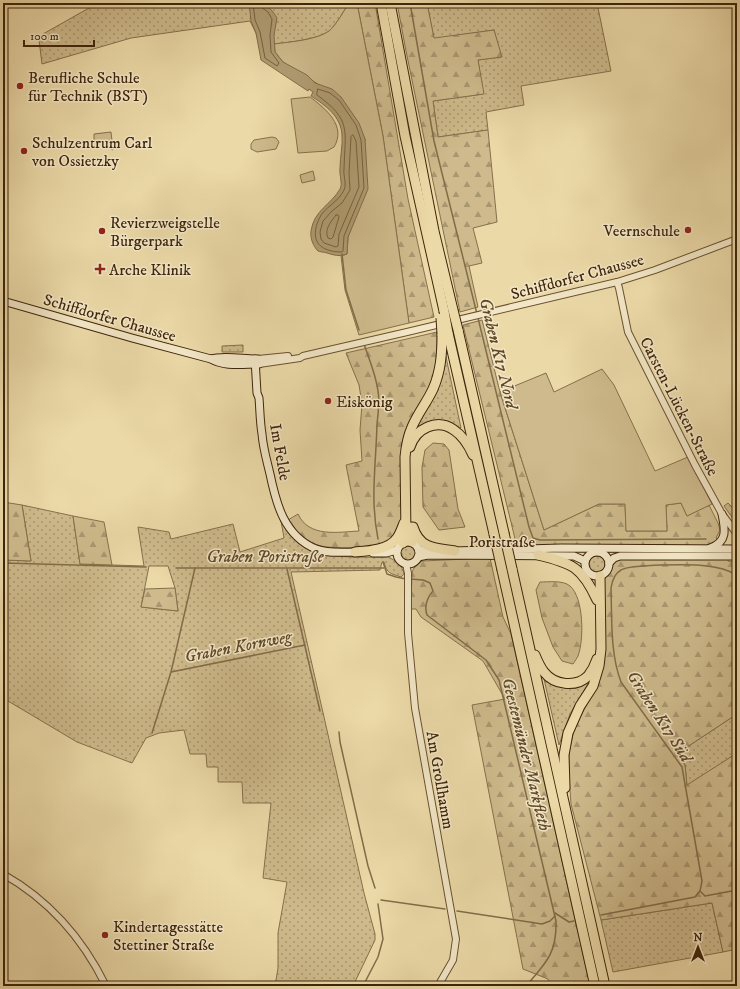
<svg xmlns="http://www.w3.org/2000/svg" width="740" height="989" font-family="'IM FELL DW Pica',serif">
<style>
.grass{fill:url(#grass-dots);stroke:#86704b;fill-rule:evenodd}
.forest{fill:url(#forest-firs);stroke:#86704b}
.park{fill:#ceba8c;stroke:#86704b}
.water{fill:#b09c72;stroke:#826c48}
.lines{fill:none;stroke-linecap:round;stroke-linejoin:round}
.shore{stroke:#77603e;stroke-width:1}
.stream{stroke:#826c48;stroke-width:1.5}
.tertiary-casing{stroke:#695231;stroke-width:8}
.secondary-casing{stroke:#3e250a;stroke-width:9}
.motorway-casing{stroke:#3e250a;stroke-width:11}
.tertiary{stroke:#f2e6c6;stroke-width:6}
.secondary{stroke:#f2e6c6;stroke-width:7}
.motorway{stroke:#ebd9a7;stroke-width:9}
.motorway-bridge-casing{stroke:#3e250a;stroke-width:11;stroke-linecap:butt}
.motorway-bridge{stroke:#ebd9a7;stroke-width:9}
.poi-dot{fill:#8f2418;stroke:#f2e6c6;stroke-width:1.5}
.labels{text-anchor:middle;stroke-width:3;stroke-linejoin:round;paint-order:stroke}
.poi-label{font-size:16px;fill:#3e250a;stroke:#f2e6c6;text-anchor:start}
.street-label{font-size:16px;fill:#3e250a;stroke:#f2e6c6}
.water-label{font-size:17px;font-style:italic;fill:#604929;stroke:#f2e6c6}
</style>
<defs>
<pattern id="grass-dots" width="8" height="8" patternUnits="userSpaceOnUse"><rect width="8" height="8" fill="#ceba8c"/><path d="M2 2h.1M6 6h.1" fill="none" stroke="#a99771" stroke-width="1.8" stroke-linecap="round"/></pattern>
<pattern id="forest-firs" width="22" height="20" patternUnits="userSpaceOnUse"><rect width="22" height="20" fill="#ceba8c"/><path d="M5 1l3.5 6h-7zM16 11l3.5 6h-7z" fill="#a99771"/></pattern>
</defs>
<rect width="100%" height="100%" fill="#ebd9a7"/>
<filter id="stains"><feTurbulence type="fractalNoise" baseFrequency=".005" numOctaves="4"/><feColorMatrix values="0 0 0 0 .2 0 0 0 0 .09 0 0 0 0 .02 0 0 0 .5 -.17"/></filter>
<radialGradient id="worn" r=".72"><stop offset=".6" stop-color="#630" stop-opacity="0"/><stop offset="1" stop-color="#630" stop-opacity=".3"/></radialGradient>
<g class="grass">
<path d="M112,3H349C343,12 337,24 329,31C316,41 275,44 259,45L256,33L250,21L131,38L42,64L39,40L43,34L89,8Z"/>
<path d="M427,3H597L611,71L521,86L524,105L486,112L488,130L438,137L433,101L483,94L478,60L501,57L494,30L434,39Z"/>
<path d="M243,345V352H222V346Z"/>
<path d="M446,357L461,428L445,422L422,425L415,430Z"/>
<path d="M728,503L737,512V524L724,506Z"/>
<path d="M22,505L73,516L80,564L144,566L138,527L169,532L171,539L233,524L240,552L284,538L281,521C287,529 292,539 301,544C327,560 359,557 388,557C395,560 403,566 404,574L401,577C390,573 387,574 384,562H382L380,570L291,572L364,893L375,934V940L353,986H275L278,968V933L287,882L263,878L271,803H243L242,782H218V767H207L206,754H190L184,730L159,733L146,738L132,763L77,742L3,698V560L31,561ZM149,566H168L175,588L178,611L141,607Z"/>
<circle cx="408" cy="554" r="8"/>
<circle cx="597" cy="564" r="8"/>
<path d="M544,679C560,690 572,691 589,682L570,714L559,745Z"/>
<path d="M737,714V753L687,786L685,765L678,753Z"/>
<path d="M712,903L723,952L613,972L601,920Z"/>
</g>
<g class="forest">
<path d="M357,3H375L408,199L434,317L409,323L383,136Z"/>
<path d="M397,3H427L434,38L494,30L502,57L478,60L484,94L433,101L438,137L488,130L497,222L473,228L482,263L469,266L478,307L460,312L406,51Z"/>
<path d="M482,320L500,392L544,530L599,504H625L626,531H667L666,505L681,503L687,516L709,505L718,523L720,530L716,538L719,540L706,547H517L463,325Z"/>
<path d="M437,332V358L435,371L425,397L408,425L402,518C400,525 398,533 393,538C390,540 386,543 383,544C372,548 332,549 321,546C308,543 294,532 288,520L298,514C309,538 338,532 359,531L346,465L362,461L360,430L362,404L359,385L346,353Z"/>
<path d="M433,443L444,444L449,450L458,509L465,527L439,530L423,507L422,467L425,450Z"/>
<path d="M3,502L22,505L31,561L3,560Z"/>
<path d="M73,516L104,522L112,565L80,564Z"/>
<path d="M490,558L503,617L511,634L590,986H551L548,979L523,969L472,705L505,699L483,661L421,617L416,609H411L412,572L414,568L422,561Z"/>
<path d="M728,558V561L737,562V714L678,753L685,765L687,785L737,753V949L723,952L712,903L601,920L571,804L569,776V752L575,726L595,690L601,676L604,663L605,649L604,578C612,572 610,562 620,559Z"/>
<path d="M540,582C549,582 563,580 570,586C584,598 584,640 578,656C577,658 575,661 573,664L562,661L553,647L542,618L536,590Z"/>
<path d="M175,588L178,611L141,607L145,589Z"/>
</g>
<g class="park">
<path d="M349,3H357L383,136L409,323L359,335L345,290L341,256L347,254L348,237L355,218L365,139L321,86L283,62L275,52L274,44C289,42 317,40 329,31C337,24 343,12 349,3Z"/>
<path d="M310,97C325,108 347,126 334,147L327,151L298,153L291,99Z"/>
<path d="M111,132L113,150L94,140V134Z"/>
<path d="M272,137L276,138L279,142L276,149L257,152L251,149V144L254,140Z"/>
<path d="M313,171L315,180L302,183L300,175Z"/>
<path d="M602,369L614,385L655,471L688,457L712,504L687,516L681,503L666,505L667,531H626L625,504H599L544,530L500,392L546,373L554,392Z"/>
</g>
<path class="water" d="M249,3C264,3 269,5 277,18L274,35L275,52L283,62L307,75L315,83L332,89L341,97L359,123L365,139L368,189L348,237L347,254C339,257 334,255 327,253C324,252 320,252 318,251C313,246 310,238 311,231C314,210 331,205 340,189C343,184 339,175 340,168C340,157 343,145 342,135C341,116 325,105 311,96L313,92L309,89L308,91L261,60L256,33L251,21Z"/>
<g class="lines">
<g class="shore">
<path d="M253,3L255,20L260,32L265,58L277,66L279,63L271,52L270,35L272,19L268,12L261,7L259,3"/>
<path d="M318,89L330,93L339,100L356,125L361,140L364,188L344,236L343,251L342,252C320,252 309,241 319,219C324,207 338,203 344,190C347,184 343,175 344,169C345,130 352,120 317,95Z"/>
<path d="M353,135L356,141L359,187L339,234L338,246L336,247L324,243L321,239L320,232L323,221L332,211L342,203L350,190L349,173L351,137Z"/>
<path d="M336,215H338L339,217L333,237L331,239L328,238C324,229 331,222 336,215Z"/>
</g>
<g class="stream">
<path d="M410,3L434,141L477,314"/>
<path d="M342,254L346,290L359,330"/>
<path d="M478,318L529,527L533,538L540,540L706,539"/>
<path d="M364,344C369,359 376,375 378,391C380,401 378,414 377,424C376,465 370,499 378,539"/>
<path d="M383,562L387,574L396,577L406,579"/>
<path d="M3,563L146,567"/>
<path d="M176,568H195"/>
<path d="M287,569L320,711"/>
<path d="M410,579L423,580L430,583L433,591C427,598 424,606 427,615L486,660L499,680L556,921C557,953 546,963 526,986"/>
<path d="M171,672L305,645"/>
<path d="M339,732L340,742L368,866L375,888"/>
<path d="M152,733L171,672L195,568H384"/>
<path d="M700,891L705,896L737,890"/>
<path d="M381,900L445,909"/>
<path d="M457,911L542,924L550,921L555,916"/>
<path d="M555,913L569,922L574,921"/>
<path d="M601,915L695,897L700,891L702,881L682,767L621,682C610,653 612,619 611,588C612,581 614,574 621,570C630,564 694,564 707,566C717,567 728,570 737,575"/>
<path d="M363,986L378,957L383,939L378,904"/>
</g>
<g class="tertiary-casing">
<g id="tertiary">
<path d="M617,282L619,288L628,332L695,465L722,514L737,534"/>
<path d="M258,359L288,356"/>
<path d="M259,364L300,358L303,356L407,332L617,282L655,270L737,239"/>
<path d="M406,564L408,573V633L415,708L456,939L453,960L438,986"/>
<path d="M3,874C49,900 83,939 106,986"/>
</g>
</g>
<g class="secondary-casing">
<g id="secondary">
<path d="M3,301L132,338L211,359C224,367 243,364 259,364"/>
<path d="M211,359C223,355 243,359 258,359"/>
<path d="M255,359L257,393L259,398C260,410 260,422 262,434C263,448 267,461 270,474C276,503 284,536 316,549C329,554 344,552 358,552"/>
<circle cx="408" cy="553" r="11"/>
<path d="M710,548C728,542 725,529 722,514"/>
<path d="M419,550L437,551"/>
<path d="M451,551L561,548L737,549"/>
<circle cx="597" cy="564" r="12"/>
<path d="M373,553H386L397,550"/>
<path d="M418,557L428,555L574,556L585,561"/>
<path d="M609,563L614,558L620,556H737"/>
</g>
</g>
<g class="motorway-casing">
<g id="motorway">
<path d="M381,3L405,136L444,311"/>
<path d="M390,3L434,231L453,310"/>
<path d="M458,330L504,533"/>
<path d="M448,333L494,534"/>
<path d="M410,447C416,428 437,418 454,430C463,436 469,446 473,455"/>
<path d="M410,527L412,542"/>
<path d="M413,527C420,549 435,548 455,551"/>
<path d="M403,543L406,536L405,457C406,446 408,436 412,427C418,413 427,402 433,389C441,371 442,353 442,334"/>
<path d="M355,552C368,551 389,550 397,538C400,534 402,528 404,523"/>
<path d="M538,555C572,563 582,567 597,600"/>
<path d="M512,569L605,986"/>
<path d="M502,570L595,986"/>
<path d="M535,655C537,660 540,667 544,672C554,685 576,688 588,676C592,671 595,665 597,659"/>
<path d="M565,788L564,755L568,733L580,706L593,686L599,666L601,649L600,576"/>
</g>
</g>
<use href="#tertiary" class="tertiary"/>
<use href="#secondary" class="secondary"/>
<use href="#motorway" class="motorway"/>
<g class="motorway-bridge-casing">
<g id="motorway-bridge">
<path d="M453,310L458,330"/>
<path d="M444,311L448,333"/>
<path d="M441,318L442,334"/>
<path d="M504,533L512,569"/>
<path d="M494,534L502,570"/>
</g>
</g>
<use href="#motorway-bridge" class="motorway-bridge"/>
</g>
<g class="poi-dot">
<circle cx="20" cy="86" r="4"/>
<circle cx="24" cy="151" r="4"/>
<circle cx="688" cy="230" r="4"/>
<circle cx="102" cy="231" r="4"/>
<path d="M98 263h4v4h4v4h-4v4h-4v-4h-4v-4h4z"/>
<circle cx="328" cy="401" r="4"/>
<circle cx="105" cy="935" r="4"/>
</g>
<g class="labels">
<g class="poi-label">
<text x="28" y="83">Berufliche Schule<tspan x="28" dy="18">für Technik (BST)</tspan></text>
<text x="32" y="148">Schulzentrum Carl<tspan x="32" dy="18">von Ossietzky</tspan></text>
<text x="110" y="228">Revierzweigstelle<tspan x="110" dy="18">Bürgerpark</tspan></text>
<text x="680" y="236" text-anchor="end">Veernschule</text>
<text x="109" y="275">Arche Klinik</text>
<text x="336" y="407">Eiskönig</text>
<text x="113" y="932">Kindertagesstätte<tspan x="113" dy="18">Stettiner Straße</tspan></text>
</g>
<g class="street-label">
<text transform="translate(577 276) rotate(-15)" y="6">Schiffdorfer Chaussee</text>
<text transform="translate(110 317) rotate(16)" y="6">Schiffdorfer Chaussee</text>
<text transform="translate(680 406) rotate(63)" y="6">Carsten-Lücken-Straße</text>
<text transform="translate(281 452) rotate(80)" y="6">Im Felde</text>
<text x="502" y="547">Poristraße</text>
<text transform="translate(441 780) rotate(80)" y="6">Am Grollhamm</text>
</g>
<g class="water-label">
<text transform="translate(499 353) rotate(76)" y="6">Graben K17 Nord</text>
<text x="265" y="562">Graben Poristraße</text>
<text transform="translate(238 646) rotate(-11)" y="6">Graben Kornweg</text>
<text transform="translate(660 716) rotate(57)" y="6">Graben K17 Süd</text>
<text transform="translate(527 754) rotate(76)" y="6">Geestemünder Markfleth</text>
</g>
</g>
<rect width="740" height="989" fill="none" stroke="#ebd9a7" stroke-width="16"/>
<rect x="4" y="4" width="732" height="981" fill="none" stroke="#3e250a" stroke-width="2"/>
<rect x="8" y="8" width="724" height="973" fill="none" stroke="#3e250a"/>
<g transform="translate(698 947)" stroke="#f2e6c6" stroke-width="3" paint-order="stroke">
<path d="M0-3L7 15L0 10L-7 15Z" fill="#3e250a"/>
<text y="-6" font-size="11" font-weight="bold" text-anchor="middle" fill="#3e250a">N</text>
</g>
<path d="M24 40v6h70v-6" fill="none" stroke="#3e250a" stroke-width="2"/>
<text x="30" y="40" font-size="12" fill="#3e250a" stroke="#f2e6c6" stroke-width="3" paint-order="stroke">100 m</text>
<rect width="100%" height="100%" filter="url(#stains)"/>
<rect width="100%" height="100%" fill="url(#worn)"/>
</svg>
